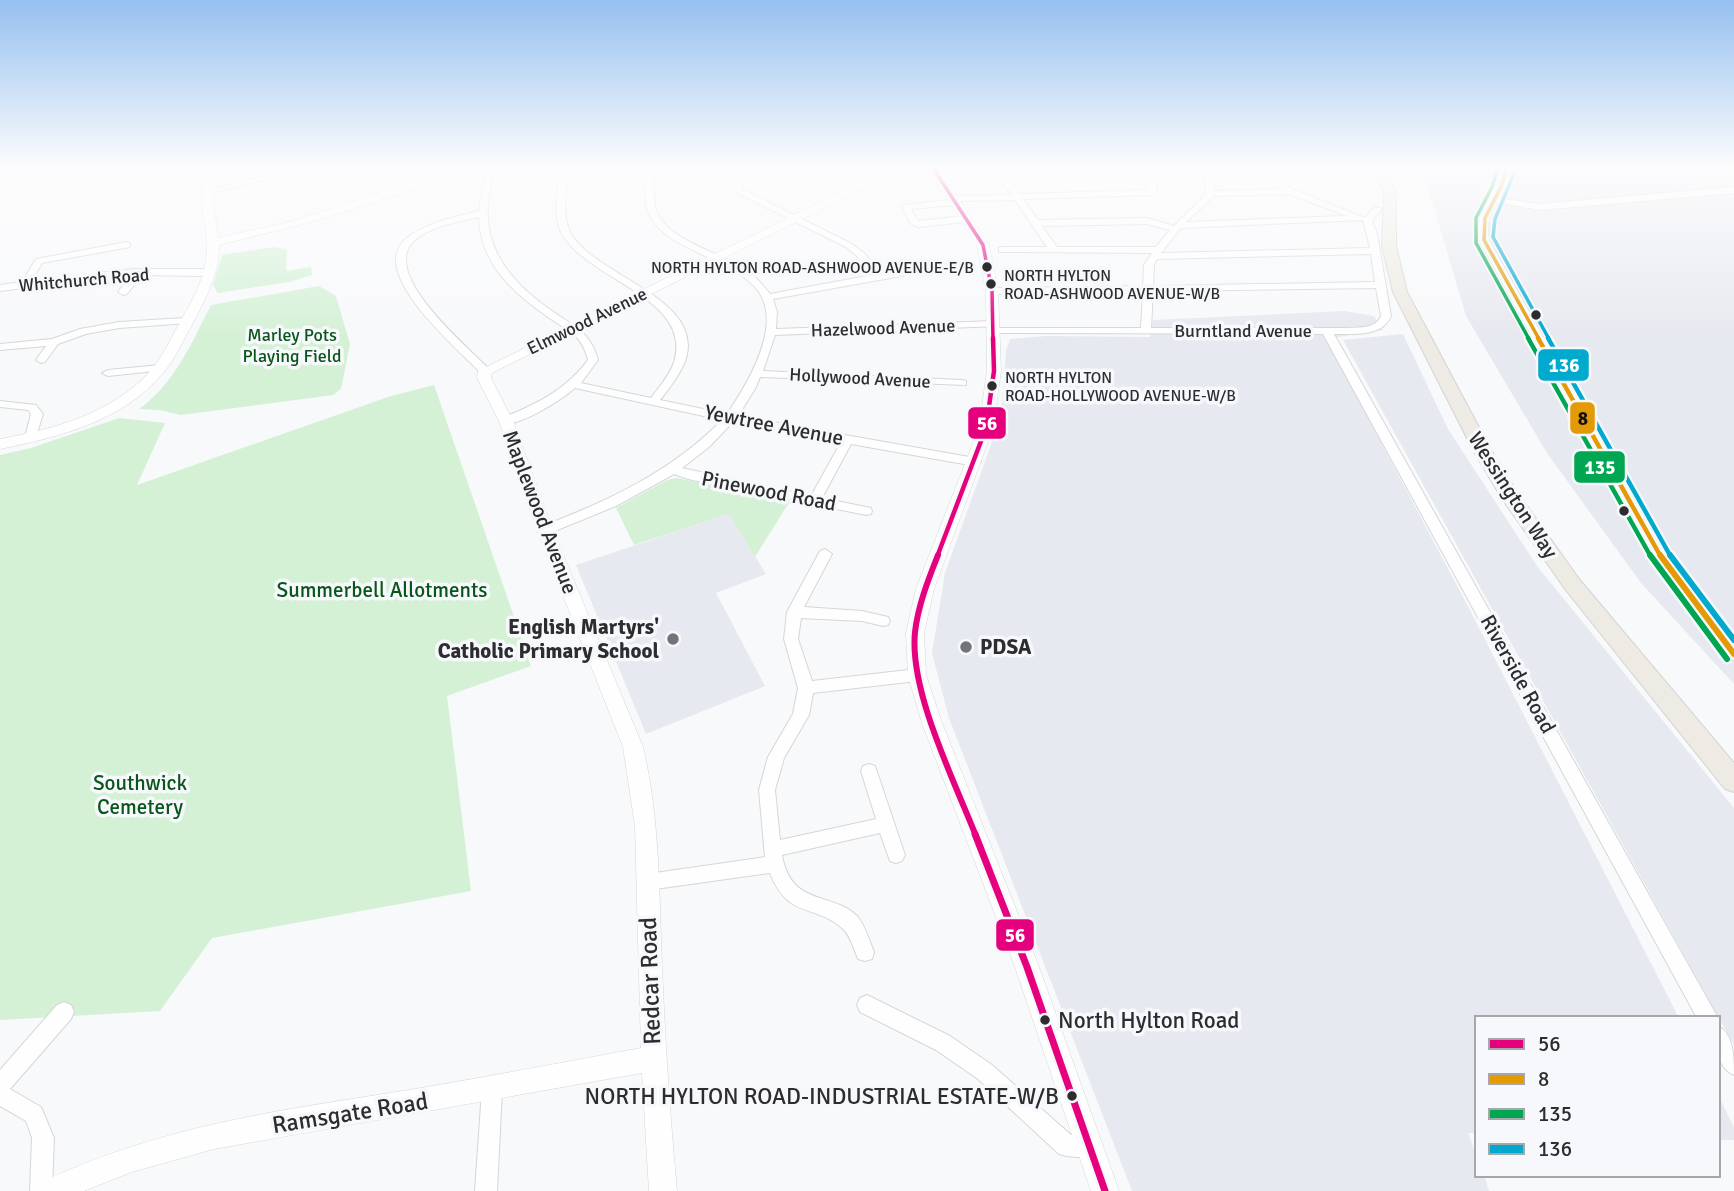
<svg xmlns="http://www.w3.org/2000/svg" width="1734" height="1191" font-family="Signika,sans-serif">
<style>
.built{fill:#e7e9f0}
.green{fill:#d4f1d6}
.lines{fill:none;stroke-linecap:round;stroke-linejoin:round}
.minor-casing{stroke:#d5d6d7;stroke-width:2}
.tertiary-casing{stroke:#d5d6d7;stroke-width:1}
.primary-casing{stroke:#d3d3d4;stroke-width:2}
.minor{fill:#fefefe;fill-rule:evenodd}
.tertiary{fill:#fefefe;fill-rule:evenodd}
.primary{fill:#edebe3;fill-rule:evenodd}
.bus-1-far3-casing{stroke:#f7f8fc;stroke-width:7}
.bus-1-far2-casing{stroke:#f7f8fc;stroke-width:9}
.bus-1-far1-casing{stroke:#f7f8fc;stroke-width:11}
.bus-1-casing{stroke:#f7f8fc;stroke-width:12}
.bus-2-far2-casing{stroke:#f7f8fc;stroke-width:7}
.bus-2-far1-casing{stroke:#f7f8fc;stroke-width:9}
.bus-2-casing{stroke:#f7f8fc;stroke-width:11}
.bus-3-far2-casing{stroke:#f7f8fc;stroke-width:7}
.bus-3-far1-casing{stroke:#f7f8fc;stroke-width:9}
.bus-3-casing{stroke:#f7f8fc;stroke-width:11}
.bus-4-far2-casing{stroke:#f7f8fc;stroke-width:7}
.bus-4-far1-casing{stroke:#f7f8fc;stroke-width:9}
.bus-4-casing{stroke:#f7f8fc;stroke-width:11}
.bus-1-far3{stroke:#e5007d;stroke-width:3.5}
.bus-1-far2{stroke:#e5007d;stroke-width:4.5}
.bus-1-far1{stroke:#e5007d;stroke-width:6}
.bus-1{stroke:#e5007d;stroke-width:7}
.bus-2-far2{stroke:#e39a05;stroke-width:3.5}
.bus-2-far1{stroke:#e39a05;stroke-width:4.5}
.bus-2{stroke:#e39a05;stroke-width:6}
.bus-3-far2{stroke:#00a651;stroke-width:3.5}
.bus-3-far1{stroke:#00a651;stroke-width:4.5}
.bus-3{stroke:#00a651;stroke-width:6}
.bus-4-far2{stroke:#00a9ce;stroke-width:3.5}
.bus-4-far1{stroke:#00a9ce;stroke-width:4.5}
.bus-4{stroke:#00a9ce;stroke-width:6}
.bus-dot{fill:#2d2d2f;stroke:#f7f8fc;stroke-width:2.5}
.poi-dot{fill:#747476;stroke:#f7f8fc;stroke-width:2.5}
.labels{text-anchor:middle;stroke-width:7;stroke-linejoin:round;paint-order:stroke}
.far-bus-label{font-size:16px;fill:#2d2d2f;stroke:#f7f8fc;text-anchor:start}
.far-street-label{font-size:18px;fill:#2d2d2f;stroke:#f7f8fc}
.far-park-label{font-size:18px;fill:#085619;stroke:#f7f8fc}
.street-label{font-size:21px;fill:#2d2d2f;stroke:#f7f8fc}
.park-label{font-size:21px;fill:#085619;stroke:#f7f8fc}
.poi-label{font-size:21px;font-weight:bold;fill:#2d2d2f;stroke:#f7f8fc;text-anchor:end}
.near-bus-label{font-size:23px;fill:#2d2d2f;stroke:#f7f8fc;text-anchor:start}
.near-street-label{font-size:24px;fill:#2d2d2f;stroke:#f7f8fc}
.line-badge{stroke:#f7f8fc;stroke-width:2.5}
.badge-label{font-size:19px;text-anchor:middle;font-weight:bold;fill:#fff}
.pale-badge-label{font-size:19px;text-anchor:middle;font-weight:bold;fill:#111}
</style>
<rect width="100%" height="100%" fill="#f8f9fb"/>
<g class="built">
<path d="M1416,168H1734V684L1641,583L1547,453L1466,316L1431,197Z"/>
<path d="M1345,311L1374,316L1383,330L1326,339L1471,612L1679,1018H1477V1133H1468L1477,1157V1175H1484L1489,1191H1132L949,718L932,653L945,573L1001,417L1006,351L1010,339L1046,336L1150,337L1153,320Z"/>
<path d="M1403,334L1448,429L1537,566L1734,808V1045L1343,340Z"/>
<path d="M729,514L766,574L716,593L765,686L646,734L576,565Z"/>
<path d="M1718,1095L1734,1127V1140H1718Z"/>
</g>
<g class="green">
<path d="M274,247L287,250L286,271L311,267L312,275L289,282L218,293L213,285L222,255Z"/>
<path d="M319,286L336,296L350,344L341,389L333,395L181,415L159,410L139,409C175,383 191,344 211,305Z"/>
<path d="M434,385L531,666L447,696L471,891L212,938L160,1011L0,1020V455L31,448L119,418L165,423L137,485L391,396Z"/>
<path d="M677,478L790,501L755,557L729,514L634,545L616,508L667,480Z"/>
</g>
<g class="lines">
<g class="minor-casing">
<g id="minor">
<path d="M296,168H310L204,195L200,192Z"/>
<path d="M486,168H494C492,180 489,193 488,205C484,257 521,291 561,317C580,329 592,337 598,360L581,383L651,398C659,387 670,375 674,362C694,297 585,280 561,232C552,213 558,187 561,168H569C567,188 561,213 570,232C593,277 711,298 684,364C678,377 669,389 660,400L727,414C748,383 786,321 755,287C742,273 722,264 705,256C685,246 661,237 650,216C643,202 646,183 646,168H654C654,182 652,198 657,212C668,241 722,253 747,270C756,277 763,285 770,294L872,275L858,257L846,247L737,193L727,168H735L744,190L852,244L864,253L881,274L935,264L970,265L972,267L967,270H935L773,299L777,312L776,329L994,321L998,322V326L775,335L763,371L962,380L966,381V385L760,377L755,389L738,416L975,458L981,462L975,466L851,444L822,498L871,508L872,511L871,514L866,515L688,479L674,474L616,506L550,533H540L538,530L540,527C608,501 671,472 722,420L575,388C560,401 520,426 502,424V418C535,405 566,390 588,360C581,333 569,332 548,317C512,292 480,263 479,217C458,222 431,226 414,241C379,274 467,346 489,369V373H481C458,349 363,270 408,237C429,222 454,217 479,211ZM733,422L841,442L811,496L682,468L709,447Z"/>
<path d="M993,168H1001L1020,194L1147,190L1149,184L1135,168H1143L1157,184V190L1152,195L1023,199L1038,220L1147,218L1174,226L1207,193L1201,168H1209L1216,191L1281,189L1255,168H1264L1273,174H1363L1359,168H1367L1373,176L1372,178L1279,179L1292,189L1365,218L1375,207L1382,209L1372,221L1377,234L1391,316C1382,337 1354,334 1334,334L1718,1018H1697L1323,334L990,333L989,331L994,328H1141L1143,292L992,294L987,291L992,288L1143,286L1144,265L1152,253L999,252V248L1002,247H1047L1015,200L959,201L955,205L911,209L918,221L965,216L969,219L965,222L918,227L910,223L902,207L903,205L948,200L952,196L1011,195ZM1288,194L1347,216L1186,222L1214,196ZM1363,220L1370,248L1161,253L1181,228ZM1147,224L1170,230L1156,247H1057L1042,226ZM1371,254L1375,282L1153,286L1154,265L1157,259ZM1376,288L1381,316C1375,329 1361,327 1349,328H1151L1153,291Z"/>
<path d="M1054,168H1062L1069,178L1068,180H1062Z"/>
<path d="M1503,168H1511L1507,186L1499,198L1540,204L1734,187V193L1540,210L1495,202C1488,215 1487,226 1489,240L1655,537L1672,564L1734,643V660L1729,658L1662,570L1644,541L1479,240C1478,225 1480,208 1488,197C1496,186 1501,184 1503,168Z"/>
<path d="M1729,168H1734V171Z"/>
<path d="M127,242L130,243V247L42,263L32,281L134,269H210L215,272L200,276L142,275L127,294L123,295L118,292L131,275L0,291V285L22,282L36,259Z"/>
<path d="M185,318L190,321L189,323L119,328L86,334L58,344L45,362L41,363L36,360L46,346L0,350V344L52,339L80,329L119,322Z"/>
<path d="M160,365L165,368L164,370L108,376L102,373L108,370Z"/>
<path d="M0,401L36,405L43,414L35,440H27L25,437L31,414L28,410L0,407Z"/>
<path d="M825,549L832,554L804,607L862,611L888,617L890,621L888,625L883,626L862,621L801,618L798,639L812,681L917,669L922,671L925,675L922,679L917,681L813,693L809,715L784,758L775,790L780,840L876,819L861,771L863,766L869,764L875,766L905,855L902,861L896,863L890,861L880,833L782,855C791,908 834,891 858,917C865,926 870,942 874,952L872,959L865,961L858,959C854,949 850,935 843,929C815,903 788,920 770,873L648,890L642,888L639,882L642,876L648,874L765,857L759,790L768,757L793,714L798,688L784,639L787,612L820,551Z"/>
<path d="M867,995L950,1036L992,1065L1071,1135H1091L1099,1138L1102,1146L1099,1154C1087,1158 1071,1158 1059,1154L978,1079L936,1050L860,1012L857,1005L860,998Z"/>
<path d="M64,1002L71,1005L74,1012L71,1019L10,1089L41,1107L44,1114L54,1138L52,1191H30L32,1138L26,1121L0,1106V1070L57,1005Z"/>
<path d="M1718,1026C1734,1034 1734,1058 1734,1075C1715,1067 1718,1044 1718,1026Z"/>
<path d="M492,1080L499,1083L502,1090L497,1191H475L482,1090L485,1083Z"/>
</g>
</g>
<g class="tertiary-casing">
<g id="tertiary">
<path d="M210,168H220L212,192L218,238C246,231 275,226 303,218C365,200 430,167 496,168L431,184L308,223L219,245C220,271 206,298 194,321C184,338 176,358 164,372C124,421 59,437 0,449V439C55,429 114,413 152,369C163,356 171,338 179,324C190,304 203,283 206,260C212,227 192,203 210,168Z"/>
<path d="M922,168L893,174L492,373L491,378L513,421L553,530L643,747C660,819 659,892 662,966C665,1041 670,1116 677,1191H649L642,1073L214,1149L132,1172L84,1191H40L44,1181C167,1124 283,1110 415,1089C491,1076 566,1062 641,1048L635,826L623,747L537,530L499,421L477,378L478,371L887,169Z"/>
<path d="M928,168H938L989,245L998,291L1001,371L993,428L934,589L924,633L926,675L942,723L1039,967L1119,1191H1091L1015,967L922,723L908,675L906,633L916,589L979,428L987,371L986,291L977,245Z"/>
</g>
</g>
<g class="primary-casing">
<path id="primary" d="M1373,168H1385L1396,191V246L1407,292L1491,450L1515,489L1579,579L1734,763V792L1725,789L1565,589L1501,497L1473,450L1393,292L1382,246L1384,191Z"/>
</g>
<use href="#minor" class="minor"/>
<use href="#tertiary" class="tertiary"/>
<use href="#primary" class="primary"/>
<g class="bus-1-far3-casing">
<path id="bus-1-far3" d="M933,168L983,245L992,291L993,339"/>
</g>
<g class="bus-1-far2-casing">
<path id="bus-1-far2" d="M937,557L986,428L994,371L993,338"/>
</g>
<g class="bus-1-far1-casing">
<path id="bus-1-far1" d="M938,555C928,580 918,606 915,632C909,691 954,780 976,836"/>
</g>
<g class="bus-1-casing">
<path id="bus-1" d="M975,834L1027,967L1105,1191"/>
</g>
<g class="bus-2-far2-casing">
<path id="bus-2-far2" d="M1507,168L1501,187L1485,218L1484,240L1539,339"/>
</g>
<g class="bus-2-far1-casing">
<path id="bus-2-far1" d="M1538,338L1661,557"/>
</g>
<g class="bus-2-casing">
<path id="bus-2" d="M1660,555L1734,654"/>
</g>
<g class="bus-3-far2-casing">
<path id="bus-3-far2" d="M1498,168L1492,187L1476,218V243L1529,339"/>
</g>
<g class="bus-3-far1-casing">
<path id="bus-3-far1" d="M1528,338L1651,557"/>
</g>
<g class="bus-3-casing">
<path id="bus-3" d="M1650,555L1727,659"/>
</g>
<g class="bus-4-far2-casing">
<path id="bus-4-far2" d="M1516,169L1495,219L1493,237L1549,339"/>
</g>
<g class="bus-4-far1-casing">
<path id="bus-4-far1" d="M1548,338L1671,557"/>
</g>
<g class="bus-4-casing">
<path id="bus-4" d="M1670,555L1734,640"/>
</g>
<use href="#bus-1-far3" class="bus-1-far3"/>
<use href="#bus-1-far2" class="bus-1-far2"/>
<use href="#bus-1-far1" class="bus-1-far1"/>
<use href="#bus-1" class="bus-1"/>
<use href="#bus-2-far2" class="bus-2-far2"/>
<use href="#bus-2-far1" class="bus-2-far1"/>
<use href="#bus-2" class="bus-2"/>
<use href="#bus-3-far2" class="bus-3-far2"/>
<use href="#bus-3-far1" class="bus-3-far1"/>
<use href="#bus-3" class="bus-3"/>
<use href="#bus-4-far2" class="bus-4-far2"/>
<use href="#bus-4-far1" class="bus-4-far1"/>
<use href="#bus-4" class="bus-4"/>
</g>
<linearGradient id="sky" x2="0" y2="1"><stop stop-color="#96c0f0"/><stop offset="0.5" stop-color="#fcfcfd"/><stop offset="1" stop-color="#fcfcfd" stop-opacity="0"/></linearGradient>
<rect width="1734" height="335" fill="url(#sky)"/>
<g class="bus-dot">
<circle cx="987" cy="267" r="6"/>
<circle cx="991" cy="284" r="6"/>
<circle cx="1536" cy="315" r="6"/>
<circle cx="992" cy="386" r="6"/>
<circle cx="1624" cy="511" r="6"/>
<circle cx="1045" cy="1020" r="6"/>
<circle cx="1072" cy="1096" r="6"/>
</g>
<g class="poi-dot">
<circle cx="673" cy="639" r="7"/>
<circle cx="966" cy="647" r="7"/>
</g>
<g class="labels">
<g class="far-bus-label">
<text x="974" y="273" text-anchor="end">NORTH HYLTON ROAD-ASHWOOD AVENUE-E/B</text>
<text x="1004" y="281">NORTH HYLTON<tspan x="1004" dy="18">ROAD-ASHWOOD AVENUE-W/B</tspan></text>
<text x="1005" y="383">NORTH HYLTON<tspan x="1005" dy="18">ROAD-HOLLYWOOD AVENUE-W/B</tspan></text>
</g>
<g class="far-street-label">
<text transform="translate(84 280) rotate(-5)" y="6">Whitchurch Road</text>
<text transform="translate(587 321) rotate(-26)" y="6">Elmwood Avenue</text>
<text transform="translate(883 328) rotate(-2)" y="6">Hazelwood Avenue</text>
<text x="1243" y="337">Burntland Avenue</text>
<text transform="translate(860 378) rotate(3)" y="6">Hollywood Avenue</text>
</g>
<g class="far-park-label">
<text x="292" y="341">Marley Pots<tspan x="292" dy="21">Playing Field</tspan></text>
</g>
<g class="street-label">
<text transform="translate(774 425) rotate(11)" y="7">Yewtree Avenue</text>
<text transform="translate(769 491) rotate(11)" y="7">Pinewood Road</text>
<text transform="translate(1513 495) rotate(57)" y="7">Wessington Way</text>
<text transform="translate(540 512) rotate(69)" y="7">Maplewood Avenue</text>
<text transform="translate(1518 674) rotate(61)" y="7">Riverside Road</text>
</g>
<g class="park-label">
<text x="382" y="597">Summerbell Allotments</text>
<text x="140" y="790">Southwick<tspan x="140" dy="24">Cemetery</tspan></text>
</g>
<g class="poi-label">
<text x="659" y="634">English Martyrs'<tspan x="659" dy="24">Catholic Primary School</tspan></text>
<text x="980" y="654" text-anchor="start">PDSA</text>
</g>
<g class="near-bus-label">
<text x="1058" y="1028">North Hylton Road</text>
<text x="1059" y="1104" text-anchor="end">NORTH HYLTON ROAD-INDUSTRIAL ESTATE-W/B</text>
</g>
<g class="near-street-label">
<text transform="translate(650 981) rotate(-92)" y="8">Redcar Road</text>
<text transform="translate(350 1113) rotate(-9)" y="8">Ramsgate Road</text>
</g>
</g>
<g class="line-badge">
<rect x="1537" y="348" width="53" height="34" rx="7" fill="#00a9ce"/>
<rect x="1569" y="401" width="27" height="34" rx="7" fill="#e39a05"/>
<rect x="967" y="406" width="40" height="34" rx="7" fill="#e5007d"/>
<rect x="1573" y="450" width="53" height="34" rx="7" fill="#00a651"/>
<rect x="995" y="918" width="40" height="34" rx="7" fill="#e5007d"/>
</g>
<g class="badge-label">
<text x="1564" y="372">136</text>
<text x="987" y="430">56</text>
<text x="1600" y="474">135</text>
<text x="1015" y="942">56</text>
</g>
<g class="pale-badge-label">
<text x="1583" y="425">8</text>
</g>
<rect x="1475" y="1016" width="245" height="161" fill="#f7f8fc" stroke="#a6a7aa" stroke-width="2"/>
<rect x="1489" y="1039" width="35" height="10" fill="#e5007d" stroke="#a6a7aa" stroke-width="2"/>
<text x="1538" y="1051" font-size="21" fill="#2d2d2f">56</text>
<rect x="1489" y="1074" width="35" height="10" fill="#e39a05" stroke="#a6a7aa" stroke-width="2"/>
<text x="1538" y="1086" font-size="21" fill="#2d2d2f">8</text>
<rect x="1489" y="1109" width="35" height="10" fill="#00a651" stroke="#a6a7aa" stroke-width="2"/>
<text x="1538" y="1121" font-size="21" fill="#2d2d2f">135</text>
<rect x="1489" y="1144" width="35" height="10" fill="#00a9ce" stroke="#a6a7aa" stroke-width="2"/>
<text x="1538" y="1156" font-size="21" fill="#2d2d2f">136</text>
</svg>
